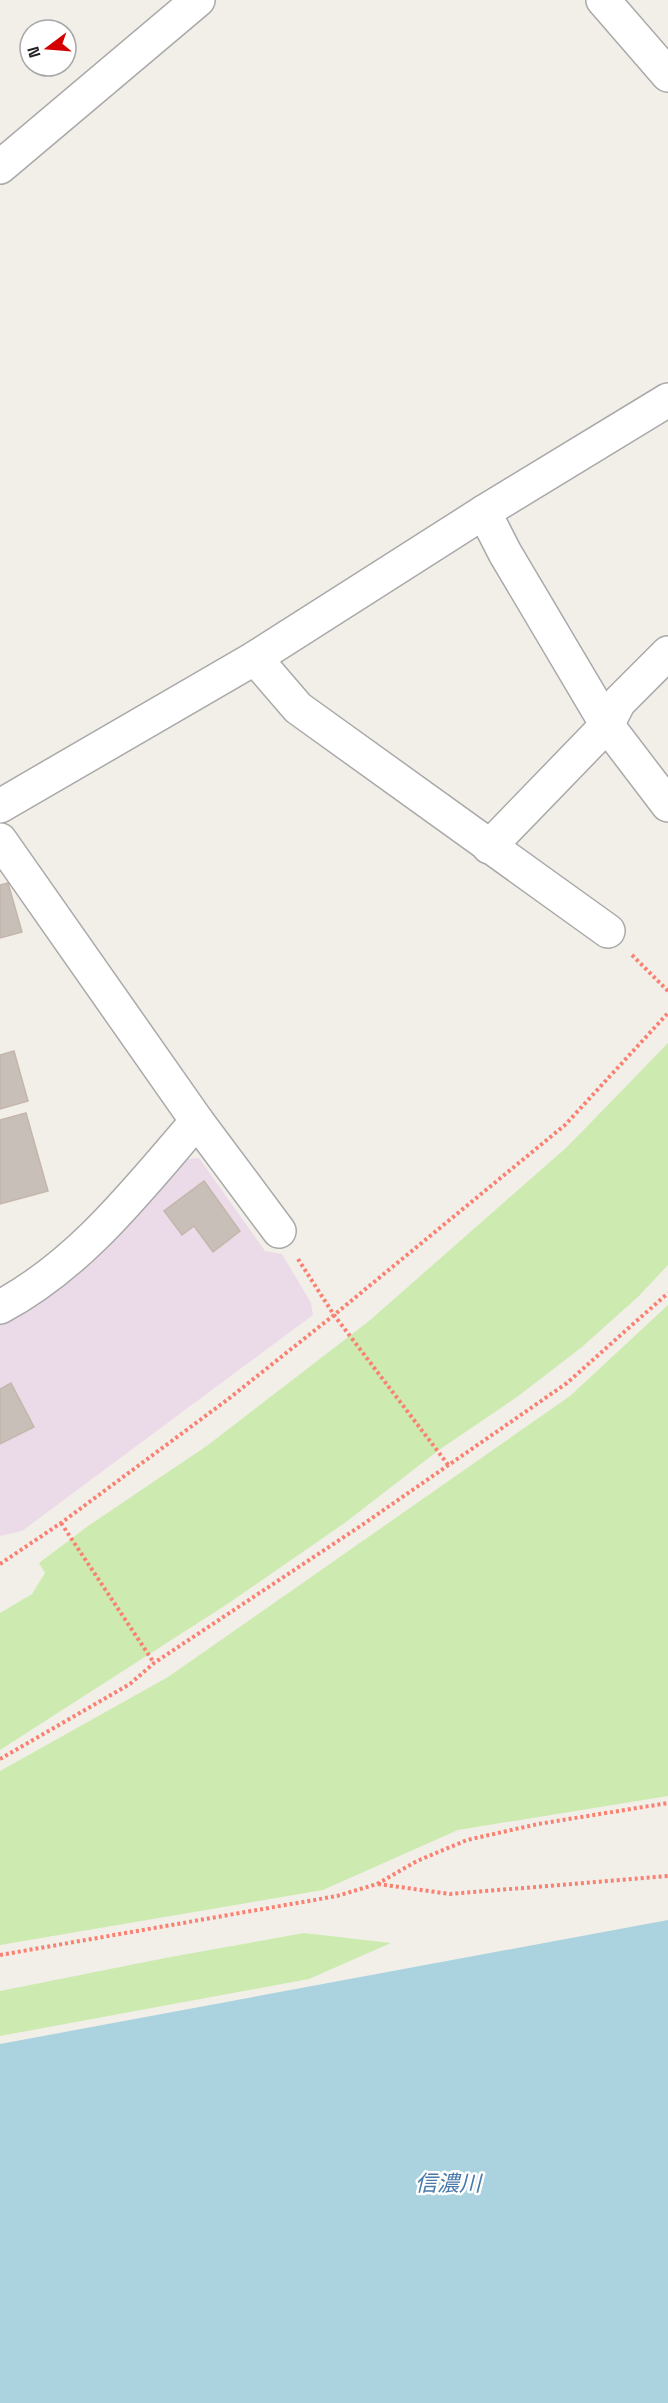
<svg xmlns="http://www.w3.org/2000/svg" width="668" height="2403" font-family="'Space Grotesk','Noto Sans JP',sans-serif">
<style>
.industrial{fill:#ebdbe8}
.grass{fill:#cdebb0}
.water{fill:#aad3df}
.building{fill:#c7bfb8;stroke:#c4b6ab;stroke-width:1.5}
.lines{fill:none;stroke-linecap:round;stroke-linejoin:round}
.minor-casing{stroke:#a9a9a9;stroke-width:36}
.path{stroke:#fa8072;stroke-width:4;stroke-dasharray:3 3;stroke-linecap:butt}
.minor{stroke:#fff;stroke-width:33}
.labels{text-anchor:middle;stroke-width:5;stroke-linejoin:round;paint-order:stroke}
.water-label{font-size:22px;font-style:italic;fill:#4a7aab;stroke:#fff}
</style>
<rect width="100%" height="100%" fill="#f2efe9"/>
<path class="industrial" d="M199,1158L265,1251L282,1254L311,1303L313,1315L22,1531L0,1536V1323L96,1250L187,1159Z"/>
<g class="grass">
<path d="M668,1043V1265L639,1296L582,1347L517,1397L439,1450L346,1522L229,1603L0,1750V1613L32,1594L45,1573L39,1563L88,1526L208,1445L369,1321L567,1147Z"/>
<path d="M668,1305V1796L458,1830L323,1890L0,1945V1771L168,1677L570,1396Z"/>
<path d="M304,1933L391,1943L309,1979L0,2036V1991L165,1958Z"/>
</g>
<path class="water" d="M668,1920V2403H0V2044Z"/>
<g class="building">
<path d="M8,883L22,932L0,938V885Z"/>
<path d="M14,1051L28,1101L0,1109V1055Z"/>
<path d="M26,1113L48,1191L0,1204V1120Z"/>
<path d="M204,1181L240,1231L213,1252L194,1226L182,1235L164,1211Z"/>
<path d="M11,1383L34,1427L0,1444V1389Z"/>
</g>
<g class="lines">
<g class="minor-casing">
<g id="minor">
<path d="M603,0L668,75"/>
<path d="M0,167L198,0"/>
<path d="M484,512L505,553L607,725L668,805"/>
<path d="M255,658L298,708L608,931"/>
<path d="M0,806L255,658L484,512L668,400"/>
<path d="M0,840L197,1121L279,1231"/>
<path d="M489,847L607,725L619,702L668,653"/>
<path d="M0,1307C81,1264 138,1189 197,1121"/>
</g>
</g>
<g class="path">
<path d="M632,955L668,991"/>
<path d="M298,1259L334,1315L449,1466"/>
<path d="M61,1523L154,1663"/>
<path d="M0,1564L61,1523L227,1400L334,1315L565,1125L668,1013"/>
<path d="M0,1759L130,1684L154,1663L362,1525L567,1383L668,1293"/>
<path d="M378,1884L450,1894L668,1876"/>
<path d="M0,1955L337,1896L377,1884L417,1861L467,1840L538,1824L668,1803"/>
</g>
<use href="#minor" class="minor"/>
</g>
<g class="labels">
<g class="water-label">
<text x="448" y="2191">信濃川</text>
</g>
</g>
<g transform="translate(48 48) rotate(254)"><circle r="28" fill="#ffffff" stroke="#a7a7a7" stroke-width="1.5"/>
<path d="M0-4.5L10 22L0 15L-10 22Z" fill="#d40000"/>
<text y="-9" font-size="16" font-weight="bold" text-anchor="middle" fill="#222222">N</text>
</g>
</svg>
